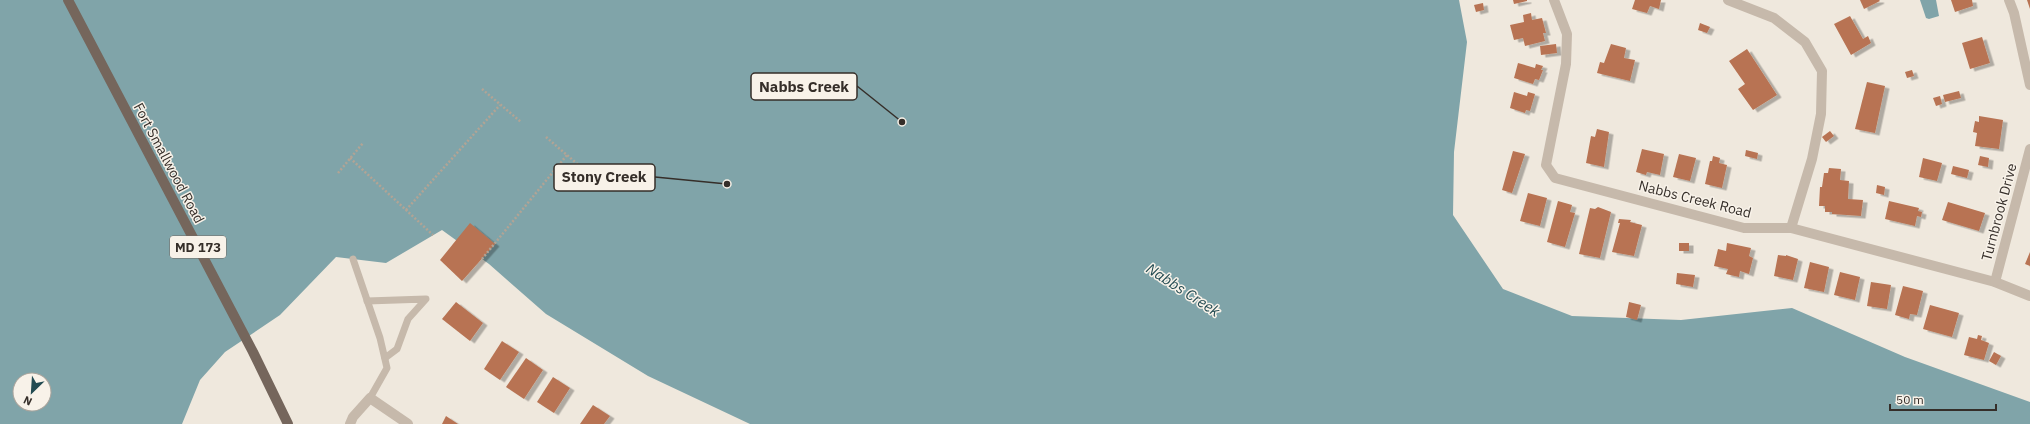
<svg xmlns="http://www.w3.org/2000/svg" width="2030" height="424" font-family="'IBM Plex Sans',sans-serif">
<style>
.water{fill:#80a4a9;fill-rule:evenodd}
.building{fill:#b87352;filter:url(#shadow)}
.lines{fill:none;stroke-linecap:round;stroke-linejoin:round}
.path{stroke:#b2a495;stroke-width:2.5;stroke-dasharray:2 2;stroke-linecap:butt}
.service{stroke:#c6b9ab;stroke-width:7}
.minor{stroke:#c6b9ab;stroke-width:10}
.primary{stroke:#75665c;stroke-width:10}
.labels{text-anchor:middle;stroke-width:3;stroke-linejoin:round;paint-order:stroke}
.shield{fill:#f8f2e9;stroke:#706963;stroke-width:1}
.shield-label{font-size:13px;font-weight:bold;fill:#352e29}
.street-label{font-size:14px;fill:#352e29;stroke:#f8f2e9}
.water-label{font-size:15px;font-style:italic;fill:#234b52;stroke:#f8f2e9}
.leader{fill:none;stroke:#352e29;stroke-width:1.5}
.callout-dot{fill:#352e29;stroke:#f8f2e9;stroke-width:1.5}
.callout{fill:#f8f2e9;stroke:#352e29;stroke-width:1.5}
.callout-label{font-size:15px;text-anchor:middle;font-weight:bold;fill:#352e29}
</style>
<defs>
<filter id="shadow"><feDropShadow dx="4.5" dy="2.5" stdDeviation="0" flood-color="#0004"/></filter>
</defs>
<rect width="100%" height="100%" fill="#efe8dd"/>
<g class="water">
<path d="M0,0H1459L1467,42L1454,152L1453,215L1503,289L1572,316L1681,320L1792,308L1905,357L2030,402V424H750L648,376L546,314L489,264L442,230L386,263L336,257L280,315L225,352L200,380L182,424H0ZM20,380H44V404H20Z"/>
<path d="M1920,0H1936L1939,16L1929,19L1926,18Z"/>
</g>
<g class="building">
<path d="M1513,0H1527V1L1514,4Z"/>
<path d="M1635,0H1661L1659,9L1650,6L1647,13L1632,9Z"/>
<path d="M1860,0H1879L1880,1L1864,9Z"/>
<path d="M1951,0H1972L1973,6L1955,12Z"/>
<path d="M2027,0H2030V9Z"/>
<path d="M1483,3L1484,10L1476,12L1474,5Z"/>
<path d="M1531,13L1532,20L1542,18L1546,33H1543L1545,41L1525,46L1523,38L1514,40L1510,25L1524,22L1523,15Z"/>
<path d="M1850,16L1863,39L1868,36L1871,43L1851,55L1834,24Z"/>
<path d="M1700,23L1710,27L1707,33L1698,30Z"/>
<path d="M1982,37L1990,63L1970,69L1962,43Z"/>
<path d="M1556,44L1557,53L1541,55L1540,46Z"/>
<path d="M1611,44L1626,48L1624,58L1635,60L1630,81L1597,73L1600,62L1604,63Z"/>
<path d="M1747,49L1777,95L1753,110L1738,89L1745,84L1729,61Z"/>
<path d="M1518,63L1535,68L1536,64L1543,66L1541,70H1543L1539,80L1535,79L1533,84L1514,78Z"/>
<path d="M1912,70L1914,76L1907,78L1905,72Z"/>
<path d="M1867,82L1885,86L1875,133L1855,129Z"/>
<path d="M1959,91L1961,98L1945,102L1943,95Z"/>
<path d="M1514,92L1527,96L1528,92L1535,94L1530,111L1526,110L1525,113L1510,108Z"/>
<path d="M1940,96L1942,104L1936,106L1933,98Z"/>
<path d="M1979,116L2003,120L1999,149L1975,146L1977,133L1973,132L1975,121L1979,122Z"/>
<path d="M1597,129L1609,132L1604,167L1586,163L1591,136L1595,137Z"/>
<path d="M1830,131L1834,136L1826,142L1822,137Z"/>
<path d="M1642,149L1664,154L1660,175L1647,172L1646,175L1636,172Z"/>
<path d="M1746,150L1758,153L1757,159L1745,156Z"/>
<path d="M1513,151L1525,154L1512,193L1502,190Z"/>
<path d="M1679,154L1696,158L1690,181L1673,177Z"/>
<path d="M1713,156L1720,158L1719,163L1727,165L1722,188L1705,184L1710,161H1712Z"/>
<path d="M1980,156L1989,158L1988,167L1978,165Z"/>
<path d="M1923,158L1942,163L1937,181L1919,177Z"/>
<path d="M1953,166L1969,170L1967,178L1951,174Z"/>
<path d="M1829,168L1841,169L1840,180L1849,181L1848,199L1863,200L1861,216L1832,214V212H1825V206H1819L1820,187H1822L1824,173H1828Z"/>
<path d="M1877,185L1885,187L1884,195L1876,193Z"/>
<path d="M1528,193L1547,198L1540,226L1520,221Z"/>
<path d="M1558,201L1572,205L1570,212L1575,213L1565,247L1547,242Z"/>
<path d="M1889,201L1919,208L1918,211L1922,212L1921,217L1917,216L1915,226L1885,219Z"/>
<path d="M1948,202L1985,213L1979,231L1942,220Z"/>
<path d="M1598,207L1611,212L1600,258L1579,254L1590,208L1595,209Z"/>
<path d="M1619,219L1631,220L1630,222L1642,225L1634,256L1612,252L1620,223H1618Z"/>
<path d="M470,223L495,244L462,281L440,260Z"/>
<rect x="1679" y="243" width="10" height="8"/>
<path d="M1727,243L1751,248L1749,256L1753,258L1749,274L1740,271L1739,277L1726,274L1728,269L1714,266L1718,249L1726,251Z"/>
<path d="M2030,252V266L2025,264Z"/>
<path d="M1778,255L1786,256V255L1798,259L1793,280L1774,276Z"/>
<path d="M1810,262L1829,267L1824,292L1804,288Z"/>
<path d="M1840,272L1860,277L1855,300L1834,295Z"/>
<path d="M1677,273L1695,275L1693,287L1676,284Z"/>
<path d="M1871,282L1891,285L1887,309L1867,306Z"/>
<path d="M1903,286L1923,291L1917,315L1910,314L1909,319L1895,315Z"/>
<path d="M456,302L483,323L470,341L442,319Z"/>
<path d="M1629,302L1641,305L1637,320L1626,317Z"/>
<path d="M1930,305L1959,313L1952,337L1923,329Z"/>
<path d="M1978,335L1982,336L1981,340L1989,343L1984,360L1964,355L1969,337L1977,339Z"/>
<path d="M502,341L519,352L500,380L484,369Z"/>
<path d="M1994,352L2001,356L1996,365L1989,361Z"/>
<path d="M526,358L543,370L524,399L506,387Z"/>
<path d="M553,377L570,388L554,413L537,402Z"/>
<path d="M593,405L610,416L604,424H580Z"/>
<path d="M446,416L458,424H442Z"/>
</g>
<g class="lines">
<g class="path">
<path d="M482,89L521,122"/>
<path d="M546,137L589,174"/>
<path d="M350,158L433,235"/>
<path d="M338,173L363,143"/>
<path d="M406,210L500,105"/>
<path d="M482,259L567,155"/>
</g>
<g class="service">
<path d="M353,259L380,338L387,368L370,398"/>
<path d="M367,301L426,299L408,319L397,349L385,358"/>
</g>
<g class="minor">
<path d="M1554,0L1567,34L1566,64L1546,165L1555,178L1744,228H1791L1995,282L2030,296"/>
<path d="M1728,0L1774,18L1805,42L1822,71L1821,114L1812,159L1791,228"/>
<path d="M2009,0L2014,13L2030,85"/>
<path d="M1995,282L2030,149"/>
<path d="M350,424L353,417L370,398L408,424"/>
</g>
<path class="primary" d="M68,0L253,352L288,424"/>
</g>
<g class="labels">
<rect class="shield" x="170" y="236" width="56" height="22" rx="3"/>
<g class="shield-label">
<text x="198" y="252">MD 173</text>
</g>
<g class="street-label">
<text transform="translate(169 163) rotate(62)" y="5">Fort Smallwood Road</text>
<text transform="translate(1695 199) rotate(14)" y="5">Nabbs Creek Road</text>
<text transform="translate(1999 212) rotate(-75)" y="5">Turnbrook Drive</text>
</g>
<g class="water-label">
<text transform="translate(1183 290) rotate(33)" y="5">Nabbs Creek</text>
</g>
</g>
<path class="leader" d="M902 122L857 86M727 184L655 177"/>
<g class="callout-dot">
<circle cx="902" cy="122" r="4"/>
<circle cx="727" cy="184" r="4"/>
</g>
<g class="callout">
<rect x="751" y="73" width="106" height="27" rx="4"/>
<rect x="554" y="164" width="101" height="27" rx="4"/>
</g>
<g class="callout-label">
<text x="804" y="92">Nabbs Creek</text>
<text x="604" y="182">Stony Creek</text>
</g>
<g transform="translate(32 392) rotate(205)"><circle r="19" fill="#f8f2e9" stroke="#aaa49c"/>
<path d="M0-3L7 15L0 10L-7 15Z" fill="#234b52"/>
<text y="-6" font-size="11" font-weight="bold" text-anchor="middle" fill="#352e29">N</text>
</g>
<path d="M1890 404v6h106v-6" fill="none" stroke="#352e29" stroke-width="2"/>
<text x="1896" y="404" font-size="12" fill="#352e29" stroke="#f8f2e9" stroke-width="3" paint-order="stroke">50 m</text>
</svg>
